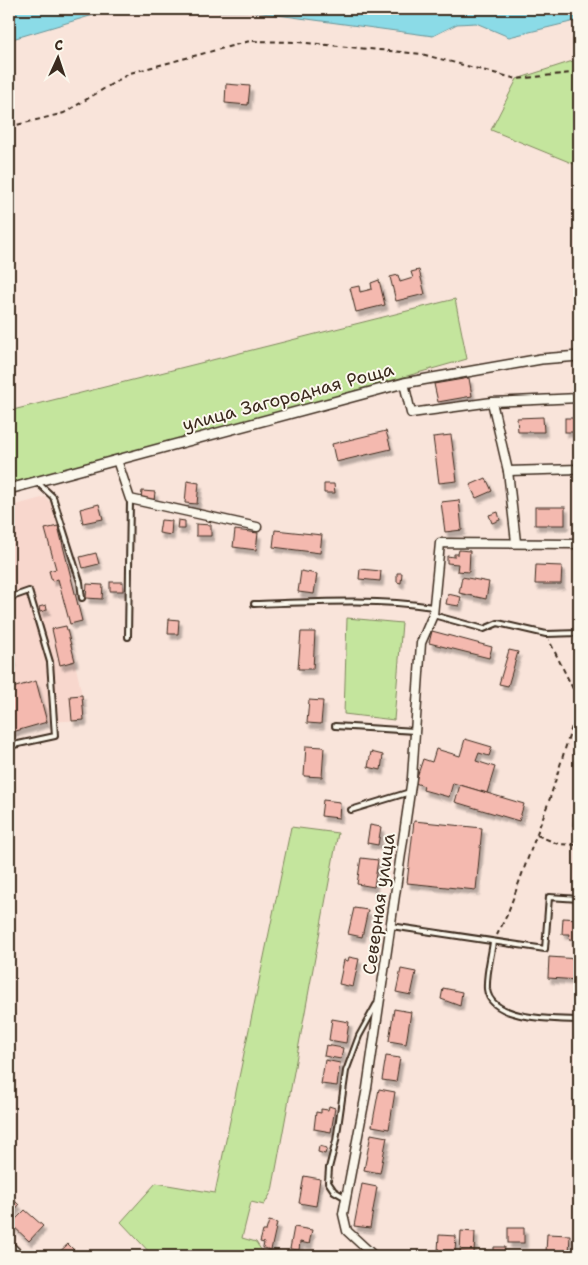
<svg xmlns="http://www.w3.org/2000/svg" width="588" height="1265" font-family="'Shantell Sans',sans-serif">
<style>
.built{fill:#f8d7cd}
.green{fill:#c4e59d;stroke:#80885e}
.water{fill:#8bdbe7;stroke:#6b9497}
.building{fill:#f4b9af;stroke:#3b2a1e;filter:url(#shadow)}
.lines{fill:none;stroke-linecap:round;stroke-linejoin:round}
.service-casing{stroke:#3b2a1e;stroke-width:8}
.minor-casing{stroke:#3b2a1e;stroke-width:11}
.tertiary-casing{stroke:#3b2a1e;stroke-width:12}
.path{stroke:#3b2a1e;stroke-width:2;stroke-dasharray:5 4;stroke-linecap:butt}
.service{stroke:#fbf7ec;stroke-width:4}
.minor{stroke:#fbf7ec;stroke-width:8}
.tertiary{stroke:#fbf7ec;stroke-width:9}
.labels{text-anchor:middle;stroke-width:4;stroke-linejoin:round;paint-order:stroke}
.street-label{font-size:18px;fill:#3b2a1e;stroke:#fbf7ec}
</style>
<defs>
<filter id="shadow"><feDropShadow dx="3" dy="5" stdDeviation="1" flood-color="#0004"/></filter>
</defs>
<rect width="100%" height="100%" fill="#f9e4da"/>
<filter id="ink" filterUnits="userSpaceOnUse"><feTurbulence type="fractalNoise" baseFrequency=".02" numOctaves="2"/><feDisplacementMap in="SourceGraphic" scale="10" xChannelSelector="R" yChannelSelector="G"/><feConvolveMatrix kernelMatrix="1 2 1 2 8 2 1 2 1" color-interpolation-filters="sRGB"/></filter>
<g filter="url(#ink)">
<path class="built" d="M45,497L52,504L82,621L67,626L82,695L84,720L47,722L9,733V507Z"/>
<g class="green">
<path d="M579,59V166L491,130L517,79Z"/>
<path d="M455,299L467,359L9,489V411Z"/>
<path d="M347,618L402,623L394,720L344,714Z"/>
<path d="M291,827L338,833L272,1191L264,1205L251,1202L242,1238L256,1242L265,1256H153L121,1222L156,1183L215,1193Z"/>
</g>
<path class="water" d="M9,9H579V20L509,37L476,23L457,24L433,36L248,11L100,13L9,40Z"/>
<g class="building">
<path d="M226,84L250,86L248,105L225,103Z"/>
<path d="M419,270L425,294L396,301L390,277L398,275L400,282L413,278L411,272Z"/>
<path d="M379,280L385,305L356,312L350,288L359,286L360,292L372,289L371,283Z"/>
<path d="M469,378L472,396L438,402L434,384Z"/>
<path d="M543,417L544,432H518L517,418Z"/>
<rect x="565" y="418" width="14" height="14"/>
<path d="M386,431L391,449L336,462L332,444Z"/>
<path d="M451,435L457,481L439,483L433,437Z"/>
<path d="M486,478L492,491L476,498L470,485Z"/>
<path d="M187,481L199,483L197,504L185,503Z"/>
<path d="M324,484H334L335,493H324Z"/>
<path d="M142,491L155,492L154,501L141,499Z"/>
<path d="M459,500L462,530L445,532L441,502Z"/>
<path d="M99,504L103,519L83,523L80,509Z"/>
<rect x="535" y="507" width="30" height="18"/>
<path d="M498,512L500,520L492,523L489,515Z"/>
<path d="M161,520L172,521L171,535L159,533Z"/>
<path d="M178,520L185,521V529H177Z"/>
<path d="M196,524L211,525V536H196Z"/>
<path d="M58,526L82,621L70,624L58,579L52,581L49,571L56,569L45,529Z"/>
<path d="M235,530L258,533L256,550L233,547Z"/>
<path d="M275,530L322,535L320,553L273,547Z"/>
<path d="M459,550L470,551L469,572L457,571L458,564L447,563V556L454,557V554H458Z"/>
<path d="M96,553L99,564L83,568L80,557Z"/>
<path d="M536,565L562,566L561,584H535Z"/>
<path d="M360,569L381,571L380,581L359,579Z"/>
<path d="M301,571L317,574L314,594L298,592Z"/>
<path d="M397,573H402L401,583L397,582Z"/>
<path d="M462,577L489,582L486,599L459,593Z"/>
<rect x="110" y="582" width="13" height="9"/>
<path d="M87,584L103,585L102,599L86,598Z"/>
<path d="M448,594L461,597L459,606L446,604Z"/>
<path d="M46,605L47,610L40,612L39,607Z"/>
<path d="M169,619L179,620L178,634H168Z"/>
<path d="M66,626L75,661L60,665L52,629Z"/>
<path d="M432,631L492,647L489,658L429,643Z"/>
<path d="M301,632H315L313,669H298Z"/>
<path d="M9,646L13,662L9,663Z"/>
<path d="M509,650L518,652L508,686L499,684Z"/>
<path d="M9,672L13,686L9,687Z"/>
<path d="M36,681L47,722L9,733V689Z"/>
<path d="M82,695L84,720L72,721L70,696Z"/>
<path d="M309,700L323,701L321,724L307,723Z"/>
<path d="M465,739L492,747L489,756L479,753L476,761L495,767L487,793L453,783L449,797L423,790L424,786L415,783L423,759L432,762L436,749L460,756Z"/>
<path d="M306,746L324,747L322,777L304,776Z"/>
<path d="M371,752L383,755L381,770L368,767Z"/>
<path d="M460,785L524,804L519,821L455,802Z"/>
<path d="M323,800L340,802L339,818L321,816Z"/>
<path d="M574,807L579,808V826H573Z"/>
<path d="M414,821L482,828L476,890L407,883Z"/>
<path d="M370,825L381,827L378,845L367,843Z"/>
<path d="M361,858L378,860L374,887L357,884Z"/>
<path d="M354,908L368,910L362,937L348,934Z"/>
<path d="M563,918L579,919V940L569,939L570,934H562Z"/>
<path d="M349,957L359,959L353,987L339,984L344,960L348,961Z"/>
<path d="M549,957L579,959V980L548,978Z"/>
<path d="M401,969L416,972L411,995L396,992Z"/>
<path d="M443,988L462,992L460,1006L441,999Z"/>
<path d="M394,1009L411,1012L406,1044L389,1041Z"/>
<path d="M332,1019L349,1022L346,1043L329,1040Z"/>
<path d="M326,1045L343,1048L341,1059L324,1056Z"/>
<path d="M386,1056L400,1058L396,1082L382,1080Z"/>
<path d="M325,1060L340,1063L337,1086L321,1084Z"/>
<path d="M379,1089L395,1092L389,1129L372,1126Z"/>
<path d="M329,1106L335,1108L331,1132L314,1129L316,1112L321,1113V1109L328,1110Z"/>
<path d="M371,1134L387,1137L380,1173L364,1170Z"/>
<path d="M319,1146L327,1148L325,1154L318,1152Z"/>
<path d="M304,1176L320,1179L316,1206L299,1203Z"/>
<path d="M362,1184L377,1187L370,1228L354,1226Z"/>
<path d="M9,1195L19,1205L9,1217Z"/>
<path d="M25,1210L43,1226L29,1241L11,1224Z"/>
<path d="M269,1221L277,1223L271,1250L263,1248L264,1243L260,1242L263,1231H266Z"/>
<path d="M294,1227L312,1230L309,1244L300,1242L299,1250L290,1249Z"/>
<rect x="508" y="1228" width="16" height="15"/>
<path d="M461,1231L475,1232L474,1253L460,1252Z"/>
<path d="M547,1234L570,1235L569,1253L546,1252Z"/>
<path d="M439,1235L456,1236L455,1252L438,1251Z"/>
<path d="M68,1244L80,1256H55Z"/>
<path d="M494,1247H505L504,1256H494Z"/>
</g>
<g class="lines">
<g class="service-casing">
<g id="service">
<path d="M38,483L53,497L80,582L82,598"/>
<path d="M9,598L29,591L50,662L55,736L9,746"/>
<path d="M254,604C314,602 374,598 433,607"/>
<path d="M433,615L484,629L498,623L546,634L579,633"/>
<path d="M128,637L130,500"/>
<path d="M335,726L415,731"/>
<path d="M351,810L410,792"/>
<path d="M391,926L545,949L549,897L579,899"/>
<path d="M493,942C491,957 486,974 487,989C490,1021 556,1019 579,1020"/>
<path d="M346,1198L334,1191L328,1182L329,1168L336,1141L346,1071L359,1036L376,1005"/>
</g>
</g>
<g class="minor-casing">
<g id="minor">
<path d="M404,383L411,413L492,402L579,398"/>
<path d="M492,402L508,471L516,542"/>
<path d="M117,460L130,499L257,527"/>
<path d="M508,471L579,469"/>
<path d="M9,1245L20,1256"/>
<path d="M374,1256L347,1231L343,1214L367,1088L412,778L421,643L433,615L440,543L579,544"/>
</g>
</g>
<g class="tertiary-casing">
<path id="tertiary" d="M9,489L404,383L541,359L579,356"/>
</g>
<g class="path">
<path d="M9,127L64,113L130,73L250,41L297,42L421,54L517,79L579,72"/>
<path d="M537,835L558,844L579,845"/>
<path d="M497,935L507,915L550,798L577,710L576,695L549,640"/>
</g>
<use href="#service" class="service"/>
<use href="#minor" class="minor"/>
<use href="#tertiary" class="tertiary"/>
</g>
</g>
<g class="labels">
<g class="street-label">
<text transform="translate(288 397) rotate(-15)" y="6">улица Загородная Роща</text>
<text transform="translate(379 904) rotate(-82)" y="6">Северная улица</text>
</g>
</g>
<rect width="588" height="1265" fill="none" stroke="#fbf7ec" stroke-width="30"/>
<rect x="15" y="15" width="558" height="1235" fill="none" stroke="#3b2a1e" stroke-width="2" filter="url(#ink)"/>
<g transform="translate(58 58) rotate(3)" stroke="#fbf7ec" stroke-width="4" paint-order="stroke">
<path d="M0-4L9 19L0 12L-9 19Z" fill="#3b2a1e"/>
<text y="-8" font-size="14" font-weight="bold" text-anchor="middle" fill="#3b2a1e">С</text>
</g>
</svg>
